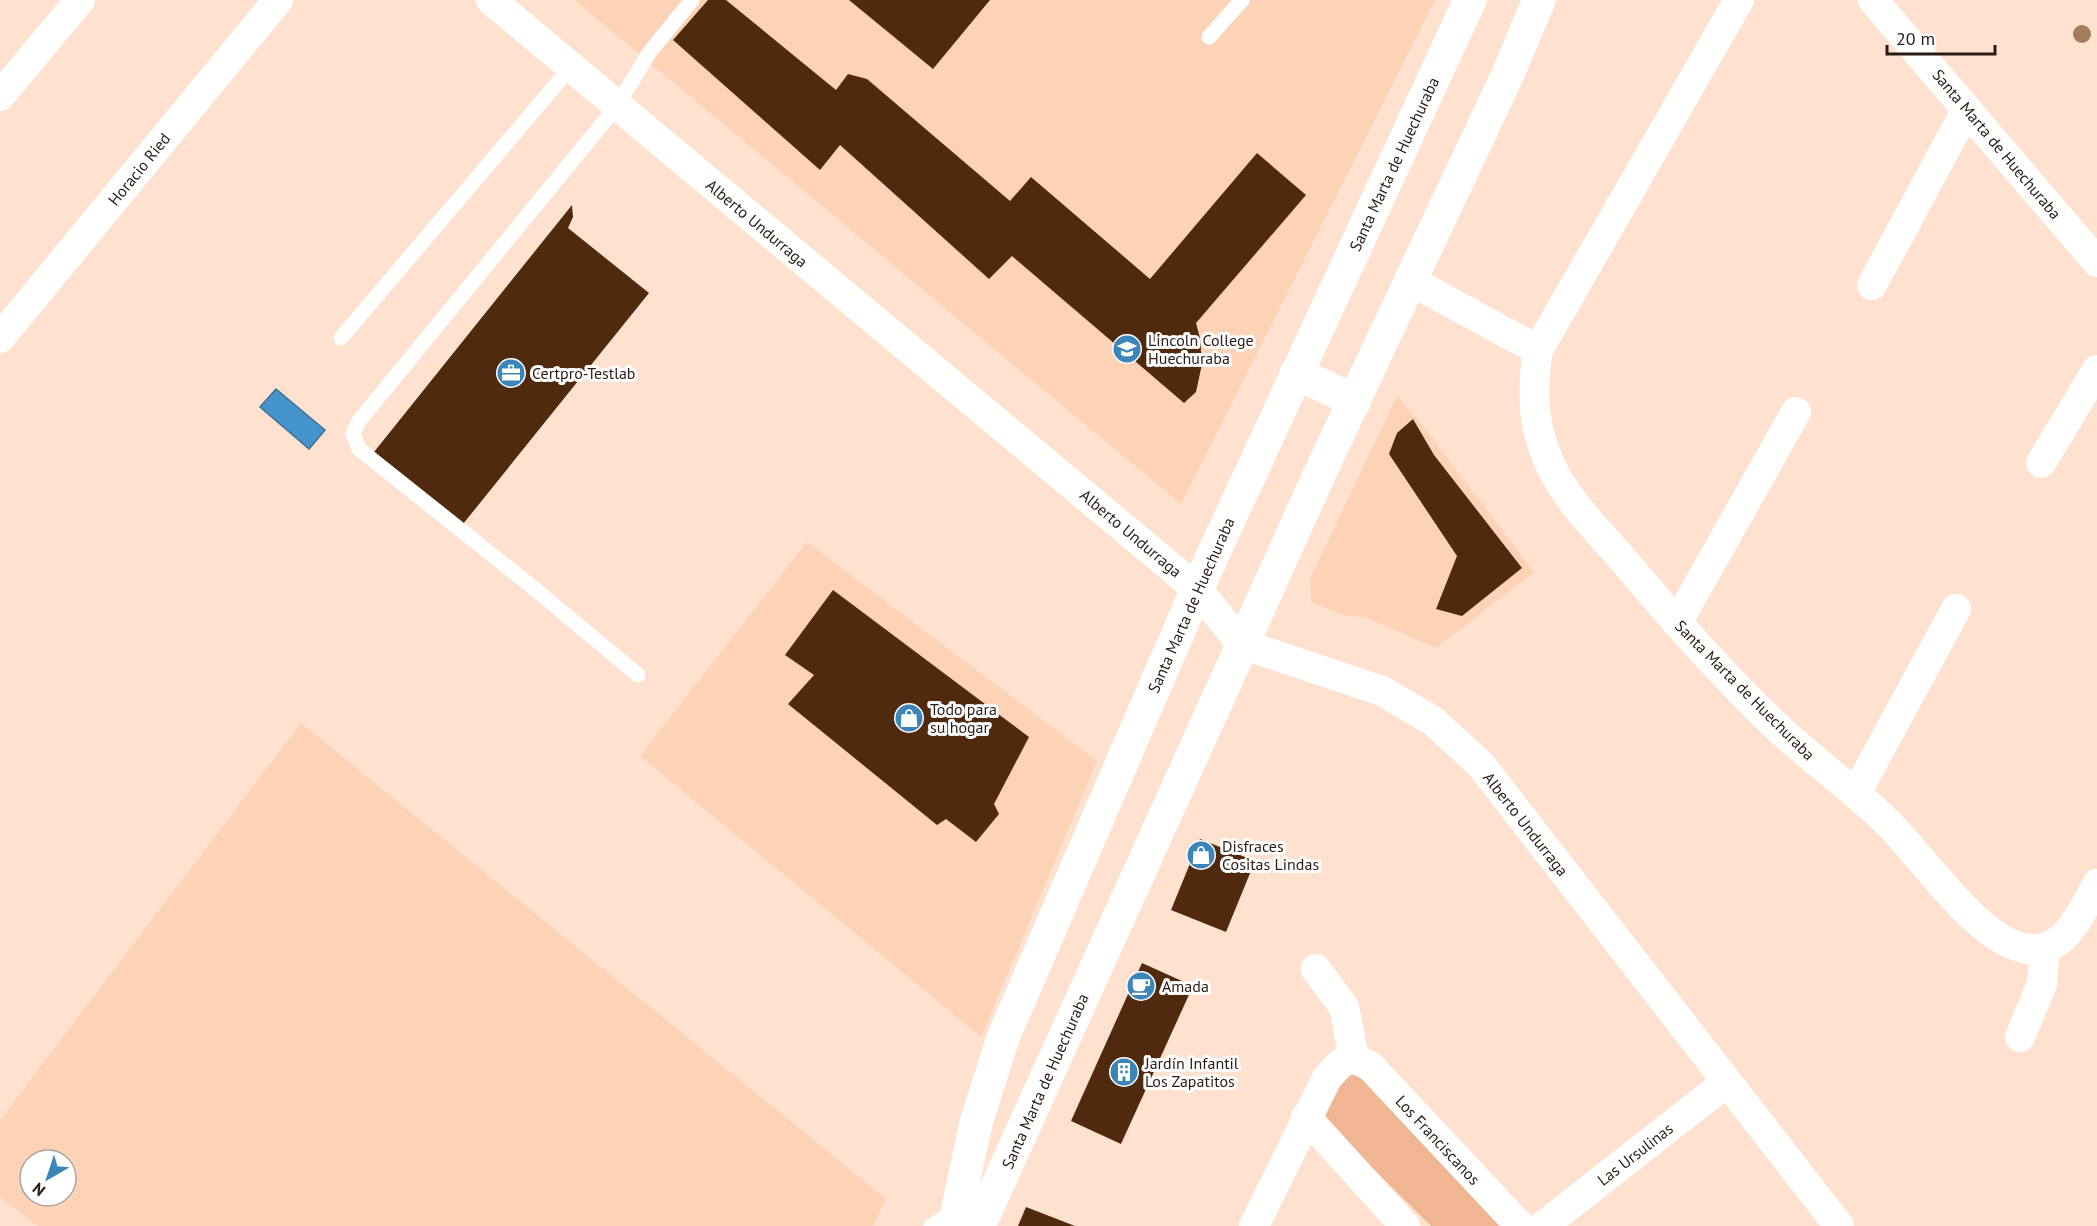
<svg xmlns="http://www.w3.org/2000/svg" width="2097" height="1226" font-family="'PT Sans',sans-serif">
<style>
.built{fill:#fdd3b8;fill-rule:evenodd}
.green{fill:#f0b691}
.water{fill:#4594cb;stroke:#3d7094;stroke-width:1.5}
.building{fill:#4f2a0f}
.lines{fill:none;stroke-linecap:round;stroke-linejoin:round}
.service{stroke:#fff;stroke-width:15}
.minor{stroke:#fff;stroke-width:30}
.tertiary{stroke:#fff;stroke-width:33}
.tree{fill:#a37b5d}
.labels{text-anchor:middle;stroke-width:6;stroke-linejoin:round;paint-order:stroke}
.street-label{font-size:16px;fill:#291c14;stroke:#fff}
.poi-label{font-size:16px;fill:#291c14;stroke:#fff;text-anchor:start}
</style>
<rect width="100%" height="100%" fill="#fee1cf"/>
<g class="built">
<path d="M574,0H1435L1181,504Z"/>
<path d="M1397,396L1420,422L1534,572L1436,648L1365,617L1344,615L1311,602L1310,579Z"/>
<path d="M807,542L1097,761L981,1037L640,756Z"/>
<path d="M301,723L886,1199L873,1226H38L0,1197V1120ZM30,1160H66V1196H30Z"/>
</g>
<path class="green" d="M1349,1067L1376,1076L1521,1226H1431L1319,1115Z"/>
<path class="water" d="M276,389L325,430L309,449L260,407Z"/>
<g class="building">
<path d="M708,0H726L836,90L848,74L867,79L1010,201L1031,177L1150,279L1257,153L1306,195L1196,323L1200,338L1202,364L1196,392L1184,403L1012,256L989,279L840,145L820,170L673,40Z"/>
<path d="M849,0H990L933,69Z"/>
<path d="M572,205L573,217L568,228L649,293L463,524L374,452Z"/>
<path d="M1413,419L1434,455L1522,568L1462,616L1436,609L1457,556L1389,454L1397,433Z"/>
<path d="M833,590L1029,737L994,804L999,814L976,842L946,819L937,825L788,704L814,675L785,655Z"/>
<path d="M1200,839L1255,861L1226,932L1171,910Z"/>
<path d="M1142,963L1193,986L1121,1144L1071,1121Z"/>
<path d="M1026,1207L1075,1226H1018Z"/>
</g>
<g class="lines">
<g class="service">
<path d="M1209,37L1242,0"/>
<path d="M341,338L571,67"/>
<path d="M638,675L531,586L359,449L353,434L359,421L617,106L649,53L692,0"/>
<path d="M931,1226L954,1212"/>
</g>
<g class="minor">
<path d="M491,0L1197,589L1242,644L1382,691L1433,721L1481,765L1839,1226"/>
<path d="M1739,0L1538,350C1531,394 1533,434 1555,474C1572,506 1601,534 1625,562C1673,619 1722,675 1776,726C1810,758 1849,786 1883,818C1922,854 1977,943 2029,949C2066,953 2082,911 2097,884"/>
<path d="M1873,0L2097,262"/>
<path d="M0,96L80,0"/>
<path d="M1411,281L1538,350"/>
<path d="M1872,285L1967,109"/>
<path d="M0,338L278,0"/>
<path d="M2041,463L2097,370"/>
<path d="M1677,623L1796,412"/>
<path d="M1856,793L1956,609"/>
<path d="M1316,969L1344,1007L1354,1058"/>
<path d="M2020,1037L2042,984L2045,948"/>
<path d="M1306,1117L1405,1226"/>
<path d="M1254,1226L1327,1078L1341,1063L1354,1058L1370,1066L1520,1226"/>
<path d="M1543,1226L1727,1082"/>
</g>
<g class="tertiary">
<path d="M1296,373L1355,401"/>
<path d="M954,1226L976,1123L1003,1038L1197,589L1470,0"/>
<path d="M979,1226L1326,460L1508,74L1539,0"/>
</g>
</g>
<circle class="tree" cx="2082" cy="34" r="9"/>
<defs>
<g id="school-disc" transform="scale(1.5)"><circle r="9.5" fill="#3b85b9" stroke="#fff"/><path d="M0-5L7-2L0 1L-7-2ZM-4 1L0 2.5L4 1V4Q0 6-4 4Z" fill="#fff"/></g>
<g id="office-disc" transform="scale(1.5)"><circle r="9.5" fill="#3b85b9" stroke="#fff"/><path d="M-6-3h4V-5.5h4V-3h4V5H-6ZM-1-4.5V-3h2v-1.5ZM-6 0V1H6V0Z" fill="#fff"/></g>
<g id="shop-disc" transform="scale(1.5)"><circle r="9.5" fill="#3b85b9" stroke="#fff"/><path d="M-5-2.5h2.3a2.7 3.5 0 0 1 5.4 0H5L5.5 6h-11ZM-1.5-2.5h3a1.5 2.3 0 0 0-3 0Z" fill="#fff"/></g>
<g id="cafe-disc" transform="scale(1.5)"><circle r="9.5" fill="#3b85b9" stroke="#fff"/><path d="M-5.5-4.5H6V0H3Q3 3.5 0 3.5H-2.5Q-5.5 3.5-5.5 0ZM3-3.2v2h1.7v-2ZM-6 4.5H4V6H-6Z" fill="#fff"/></g>
<g id="building-disc" transform="scale(1.5)"><circle r="9.5" fill="#3b85b9" stroke="#fff"/><path d="M-4-6H4V6H1V3H-1V6H-4ZM-2.5-4.3h1.7v1.8h-1.7ZM.8-4.3h1.7v1.8H.8ZM-2.5-1h1.7V.8h-1.7ZM.8-1h1.7V.8H.8Z" fill="#fff"/></g>
</defs>
<g fill-rule="evenodd">
<use href="#school-disc" x="1127" y="349"/>
<use href="#office-disc" x="511" y="373"/>
<use href="#shop-disc" x="909" y="718"/>
<use href="#shop-disc" x="1201" y="855"/>
<use href="#cafe-disc" x="1141" y="986"/>
<use href="#building-disc" x="1124" y="1072"/>
</g>
<g class="labels">
<g class="street-label">
<text transform="translate(1997 144) rotate(50)" y="6">Santa Marta de Huechuraba</text>
<text transform="translate(1394 164) rotate(-65)" y="6">Santa Marta de Huechuraba</text>
<text transform="translate(139 169) rotate(-51)" y="6">Horacio Ried</text>
<text transform="translate(757 223) rotate(40)" y="6">Alberto Undurraga</text>
<text transform="translate(1131 533) rotate(40)" y="6">Alberto Undurraga</text>
<text transform="translate(1191 605) rotate(-66)" y="6">Santa Marta de Huechuraba</text>
<text transform="translate(1745 690) rotate(45)" y="6">Santa Marta de Huechuraba</text>
<text transform="translate(1526 824) rotate(52)" y="6">Alberto Undurraga</text>
<text transform="translate(1045 1081) rotate(-66)" y="6">Santa Marta de Huechuraba</text>
<text transform="translate(1438 1140) rotate(47)" y="6">Los Franciscanos</text>
<text transform="translate(1635 1154) rotate(-38)" y="6">Las Ursulinas</text>
</g>
<g class="poi-label">
<text x="1148" y="346">Lincoln College<tspan x="1148" dy="18">Huechuraba</tspan></text>
<text x="532" y="379">Certpro-Testlab</text>
<text x="930" y="715">Todo para<tspan x="930" dy="18">su hogar</tspan></text>
<text x="1222" y="852">Disfraces<tspan x="1222" dy="18">Cositas Lindas</tspan></text>
<text x="1162" y="992">Amada</text>
<text x="1145" y="1069">Jardín Infantil<tspan x="1145" dy="18">Los Zapatitos</tspan></text>
</g>
</g>
<g transform="translate(48 1178) rotate(219)"><circle r="28" fill="#ffffff" stroke="#a9a4a1" stroke-width="1.5"/>
<path d="M0-4.5L10 22L0 15L-10 22Z" fill="#3b85b9"/>
<text y="-9" font-size="16" font-weight="bold" text-anchor="middle" fill="#291c14">N</text>
</g>
<path d="M1887 45v9h108v-9" fill="none" stroke="#291c14" stroke-width="3"/>
<text x="1896" y="45" font-size="18" fill="#291c14" stroke="#ffffff" stroke-width="4.5" paint-order="stroke">20 m</text>
</svg>
